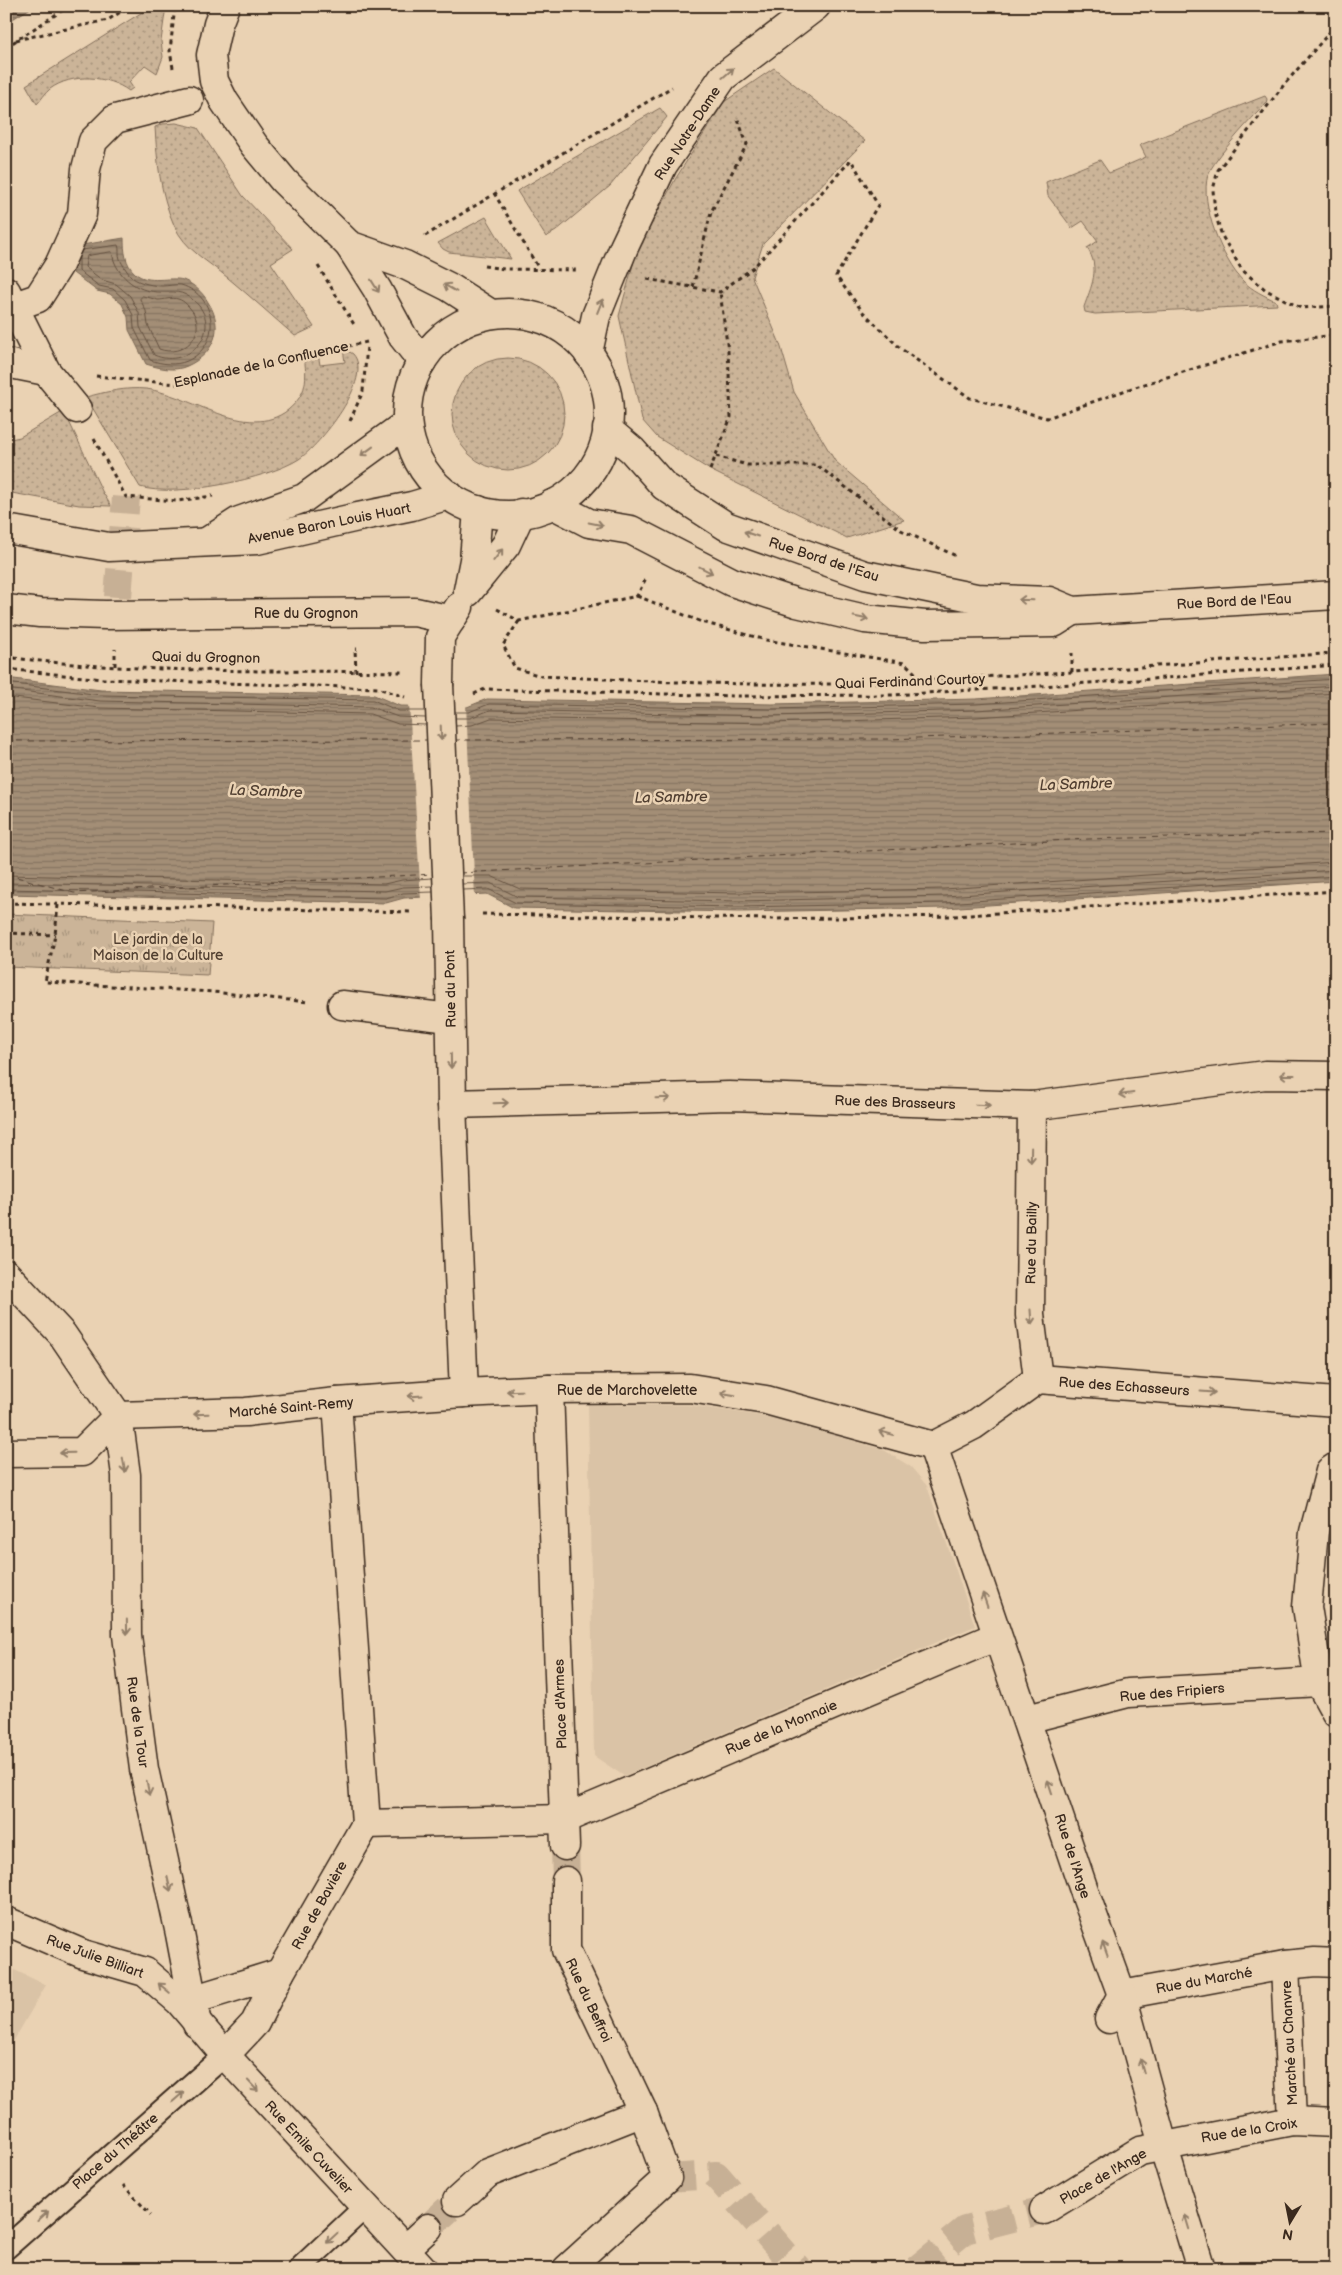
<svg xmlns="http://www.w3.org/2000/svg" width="1342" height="2275" font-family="'Balsamiq Sans',sans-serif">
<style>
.built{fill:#dac3a6}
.grass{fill:url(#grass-dots);stroke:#836f5b}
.park{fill:url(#park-tufts);stroke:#836f5b}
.water{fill:url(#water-rules);stroke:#796653}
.pier{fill:#ead2b3}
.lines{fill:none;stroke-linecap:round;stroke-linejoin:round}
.shore{stroke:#655241;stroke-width:1}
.ferry{stroke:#503e30;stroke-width:1;stroke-dasharray:6 5;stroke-linecap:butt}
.pedestrian-tunnel{stroke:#c7b095;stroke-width:28;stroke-dasharray:28 14;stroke-linecap:butt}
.service-casing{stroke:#3b2a1e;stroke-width:25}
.pedestrian-casing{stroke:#3b2a1e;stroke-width:31}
.minor-casing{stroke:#3b2a1e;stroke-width:31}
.tertiary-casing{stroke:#3b2a1e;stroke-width:31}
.secondary-casing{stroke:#3b2a1e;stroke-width:31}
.primary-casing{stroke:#3b2a1e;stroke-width:31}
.path{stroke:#3b2a1e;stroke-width:3;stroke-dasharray:4 4;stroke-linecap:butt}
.service{stroke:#ead2b3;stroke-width:21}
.pedestrian{stroke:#ead2b3;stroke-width:28}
.minor{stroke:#ead2b3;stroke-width:28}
.tertiary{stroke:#ead2b3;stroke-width:28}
.secondary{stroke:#ead2b3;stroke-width:28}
.primary{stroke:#ead2b3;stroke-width:28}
.minor-bridge-casing{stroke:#3b2a1e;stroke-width:31;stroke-linecap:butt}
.minor-bridge{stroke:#ead2b3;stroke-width:28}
.oneway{stroke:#927e68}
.labels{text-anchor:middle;stroke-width:5;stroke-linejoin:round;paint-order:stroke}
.street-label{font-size:14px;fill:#3b2a1e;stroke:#ead2b3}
.park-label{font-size:14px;fill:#513f30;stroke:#ead2b3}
.water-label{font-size:15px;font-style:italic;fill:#503e30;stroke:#ead2b3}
</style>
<defs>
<pattern id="grass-dots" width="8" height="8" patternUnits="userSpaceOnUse" patternTransform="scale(1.25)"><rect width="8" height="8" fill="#cbb498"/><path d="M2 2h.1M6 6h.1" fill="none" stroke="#a6937b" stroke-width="1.8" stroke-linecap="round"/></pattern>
<pattern id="park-tufts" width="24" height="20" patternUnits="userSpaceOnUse" patternTransform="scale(1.25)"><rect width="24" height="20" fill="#cbb498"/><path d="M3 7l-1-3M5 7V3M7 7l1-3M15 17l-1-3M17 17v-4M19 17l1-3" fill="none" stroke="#a6937b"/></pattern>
<pattern id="water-rules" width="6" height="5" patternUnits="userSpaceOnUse" patternTransform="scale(1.25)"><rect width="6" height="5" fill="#a38e76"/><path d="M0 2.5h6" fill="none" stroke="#867460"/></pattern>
</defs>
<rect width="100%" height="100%" fill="#ead2b3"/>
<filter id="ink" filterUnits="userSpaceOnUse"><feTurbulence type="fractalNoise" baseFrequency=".02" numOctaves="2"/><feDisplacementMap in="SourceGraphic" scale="10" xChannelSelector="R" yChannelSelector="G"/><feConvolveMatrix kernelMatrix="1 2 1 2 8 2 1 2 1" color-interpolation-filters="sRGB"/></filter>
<g filter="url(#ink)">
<g class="built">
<path d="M588,1404L688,1405L778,1418L884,1450L911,1467L927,1486L975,1626L624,1776L594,1756Z"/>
<path d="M6,1966L46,1985L6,2054Z"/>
</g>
<g class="grass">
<path d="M152,6H166L161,41L163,57L157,73L145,65L129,82L133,88L129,91C107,75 72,73 50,89C45,93 41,100 37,104L26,85Z"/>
<path d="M774,68L865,141L763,244L752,277L780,344L794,392L835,461L904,520L847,538L710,470L657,437L642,420L619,316L637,250L676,178L724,102Z"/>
<path d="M1265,96L1267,99L1266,104C1252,117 1214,159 1208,175C1199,203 1223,261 1243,281C1252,290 1265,296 1276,301L1277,305L1095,314L1085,312L1084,307C1091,287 1101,268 1087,248L1098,241L1083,221L1072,228L1048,196L1046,182L1100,160L1109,173L1146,157L1140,145Z"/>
<path d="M660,108L667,117L610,186L556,231L546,237L517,191Z"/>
<path d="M176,123L198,128L243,196L293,249L271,263L314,327L295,336C273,317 251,297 228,278C208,261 185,250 174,225C160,193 157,161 155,127L163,124Z"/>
<path d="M486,217L511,259L449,252L443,249L438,243Z"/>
<path d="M343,349C345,351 351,352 353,354C375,378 319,446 299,459C268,479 175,498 140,487L86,397C105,392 126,387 146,389C190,394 247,442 288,410C308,393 307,379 304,355L318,353L320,365L345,362Z"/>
<circle cx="508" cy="414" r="56"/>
<path d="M64,411L102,491L111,506L79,505L6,492V440L20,437Z"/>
</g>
<path class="park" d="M6,914L212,923L208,975L6,967Z"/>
<g class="water">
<path d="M6,6H34L6,23Z"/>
<path d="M124,238C124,251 125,264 135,273C148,285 170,276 183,280C194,284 203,293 208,302C225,328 214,354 187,366C174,372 159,368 146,364L129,330L128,317L122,304L110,294L97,291L73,273L75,261L70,247Z"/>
<path d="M1336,674V881L945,908L740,912L514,908L487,894L404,898L386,903L6,894V678L101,690L374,695L400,706L467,707L487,699L772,704L976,699Z"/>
</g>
<path class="pier" d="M409,704L466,705L475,897L421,900Z"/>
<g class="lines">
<g class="shore">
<path d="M112,252C113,255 113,259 115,263C123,281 140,292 160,292C174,292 182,290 193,300C226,327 190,371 154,355L140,327L139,313L130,296L116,284L102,280L85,267L87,256Z"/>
<path d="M79,258V271L99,286L113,289L125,300L133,315L134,328L150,360C162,364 175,366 187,361C222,345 218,296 181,285C176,284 168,286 162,286C155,286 139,283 133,278C129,275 122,264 120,259C118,254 120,249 118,245L82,250"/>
<path d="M143,296C148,297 153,299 158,300C164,300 172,297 178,299C185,301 189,307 193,312C207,335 183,358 159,349L148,325L146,311L140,299Z"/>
<path d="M6,683L101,695L373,700L399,711H425"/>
<path d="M6,689L100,701L371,707L398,717L425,718"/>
<path d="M6,697L100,708L370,714L398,724L426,725"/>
<path d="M455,712H469L489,704L772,709L976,704L1336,679"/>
<path d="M455,718H470L490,710L772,716L976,710L1336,686"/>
<path d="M456,726L472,725L491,718L772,723L976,717L1336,693"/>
<path d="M6,875L384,884L402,880L432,878"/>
<path d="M462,876H491L520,889L739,893L944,889L1336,862"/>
<path d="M6,883L385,891L403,887L433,886"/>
<path d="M462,884L490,883L518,897L739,901L945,896L1336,870"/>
<path d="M6,889L386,898L403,893L433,892"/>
<path d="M463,890L488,889L516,903L739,907L945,903L1336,876"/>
</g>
<g class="ferry">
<path d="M454,740L889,739L1336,723"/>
<path d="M6,741L428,740"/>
<path d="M460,873L1088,839L1336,833"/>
<path d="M6,874L74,893L434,874"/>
</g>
<g class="pedestrian-tunnel">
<path d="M118,597L126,497"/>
<path d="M565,1846L566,1881"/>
<path d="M667,2178L716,2175L798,2269"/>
<path d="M428,2228L457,2201"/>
<path d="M917,2269L965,2230L1044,2210"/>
</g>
<g class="service-casing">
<g id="service">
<path d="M6,2248L225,2055"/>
<path d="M299,2269L365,2207"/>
</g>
</g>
<g class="pedestrian-casing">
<g id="pedestrian">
<path d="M6,291L46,371L77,409"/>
<path d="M15,306L38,298L59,265L82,214L86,169L93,141L115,119L189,100"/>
<path d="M6,363L46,371"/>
<path d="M549,1389L565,1846"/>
<path d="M1336,1467L1330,1471L1314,1532L1307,1607L1319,1682L1336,1713"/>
<path d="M1027,1719L1128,1693L1319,1682"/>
<path d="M366,1824L564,1819L997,1636"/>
<path d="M1285,1965L1292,2121"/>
<path d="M192,2000L280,1973"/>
<path d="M1109,2019L1122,1995L1285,1965L1315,1962L1336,1963"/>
<path d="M225,2055L255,2023L280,1973L366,1824L337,1402"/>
<path d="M457,2201L488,2173L643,2112L566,1950V1881"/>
<path d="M1044,2210L1140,2151L1292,2121L1336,2123"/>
<path d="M405,2249L428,2228"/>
<path d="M567,2269L667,2178L643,2112"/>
</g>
</g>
<g class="minor-casing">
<g id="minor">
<path d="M588,353L596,316L624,247L663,165L723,77L816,6"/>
<path d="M6,609L40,613L105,615L415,612L451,620"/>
<path d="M439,684L440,637L459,607"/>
<path d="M449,920L452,1104L464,1393"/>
<path d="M342,1005L450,1018"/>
<path d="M452,1104L729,1096L1032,1106L1265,1075L1336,1076"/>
<path d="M1032,1106L1030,1315L1038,1379"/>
<path d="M6,1274L62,1334L118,1416L126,1475L127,1635L135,1701L144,1769L180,1934L197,2024"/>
<path d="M118,1416L246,1412L337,1402L464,1393L549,1389L690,1388L766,1400L933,1446"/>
<path d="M933,1446L1087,1899L1122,1995L1163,2145L1201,2269"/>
<path d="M933,1446L974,1425L1038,1379L1336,1402"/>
<path d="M6,1453L82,1452L118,1416"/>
<path d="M6,1921L83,1954L145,1972L179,2001L225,2055L423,2269"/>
</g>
</g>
<g class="tertiary-casing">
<g id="tertiary">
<path d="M468,590L474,560L478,510"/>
<path d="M468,592L506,545L521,513"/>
</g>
</g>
<g class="secondary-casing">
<g id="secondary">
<path d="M607,429L632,450L664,486L726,526L865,575L976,598L1049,601L1073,611L1336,595"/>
<path d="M552,504L589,523L631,530L732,582L797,603L865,619L925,625L1054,623L1073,611"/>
</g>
</g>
<g class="primary-casing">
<g id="primary">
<path d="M225,6L218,24L211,55L214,81L224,101L254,145L284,181L349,245L377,289L403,337L422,361"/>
<path d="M349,245L405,265L449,287L491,314"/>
<circle cx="508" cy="414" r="101"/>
<path d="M6,529L109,547L257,540L358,517L412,506L449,495"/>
<path d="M208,541L239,521L304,498L407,423"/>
</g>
</g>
<g class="path">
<path d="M1336,25L1283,86L1218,170L1213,190L1215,213L1222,236L1242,270L1266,290L1301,308L1336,306"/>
<path d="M16,40L108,20L130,6"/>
<path d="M6,47L69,6"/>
<path d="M173,68L170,51L175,6"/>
<path d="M494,193L539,269"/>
<path d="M425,236L672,87"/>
<path d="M318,266L355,326"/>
<path d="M484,266L504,269L577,270"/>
<path d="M647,279L720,292L754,267L851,160L878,205L836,276L863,312L900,348L970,398L1047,418L1132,388L1282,341L1336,335"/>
<path d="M693,287L711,212L747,144L737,117"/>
<path d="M96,376L176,384L367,342"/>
<path d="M350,421L363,391L367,346"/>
<path d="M94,439L126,497L177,501L213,496"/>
<path d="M716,456L747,465H817L901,530L956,556"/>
<path d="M710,470L731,417L728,351L720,292"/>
<path d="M637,596L702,622L766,640L905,663L922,680L1072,672L1336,653"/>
<path d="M497,609L519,621L637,596L647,576"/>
<path d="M519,621L503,645L515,668L541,676C668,682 795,689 922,680"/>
<path d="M6,657C137,674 273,670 405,672"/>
<path d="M115,666V649"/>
<path d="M6,669L103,679L378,688L405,697"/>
<path d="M356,672L355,649H357"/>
<path d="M1072,672V653"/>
<path d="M474,694L485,689L737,696L893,695L1138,680L1336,665"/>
<path d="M6,903L413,912"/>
<path d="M58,905L55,935L45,982L213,992L308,1002"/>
<path d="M482,914L771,919L953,916L1336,891"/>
<path d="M6,933L55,935"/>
<path d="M123,2185L151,2215"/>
<path d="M200,2268V2269"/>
</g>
<use href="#service" class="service"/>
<use href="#pedestrian" class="pedestrian"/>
<use href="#minor" class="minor"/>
<use href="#tertiary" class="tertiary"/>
<use href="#secondary" class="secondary"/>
<use href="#primary" class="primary"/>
<g class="minor-bridge-casing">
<path id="minor-bridge" d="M439,684L449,920"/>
</g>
<use href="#minor-bridge" class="minor-bridge"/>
</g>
<defs><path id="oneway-shaft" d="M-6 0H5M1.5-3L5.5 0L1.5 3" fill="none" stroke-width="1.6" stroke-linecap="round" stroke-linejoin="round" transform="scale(1.25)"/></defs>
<g class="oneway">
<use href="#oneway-shaft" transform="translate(728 73) rotate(-41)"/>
<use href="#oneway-shaft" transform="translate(375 286) rotate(58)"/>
<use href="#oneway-shaft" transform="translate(450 288) rotate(-150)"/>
<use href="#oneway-shaft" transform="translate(600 306) rotate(-68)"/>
<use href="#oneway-shaft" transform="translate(367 451) rotate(144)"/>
<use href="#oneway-shaft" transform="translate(596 524) rotate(12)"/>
<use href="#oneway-shaft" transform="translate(751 534) rotate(-161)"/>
<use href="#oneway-shaft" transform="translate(498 555) rotate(-52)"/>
<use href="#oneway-shaft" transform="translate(706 570) rotate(27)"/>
<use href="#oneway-shaft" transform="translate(1026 600) rotate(-178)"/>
<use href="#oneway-shaft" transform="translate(861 618) rotate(11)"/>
<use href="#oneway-shaft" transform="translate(441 733) rotate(88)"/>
<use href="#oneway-shaft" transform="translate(451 1061) rotate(89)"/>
<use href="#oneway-shaft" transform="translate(1287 1075) rotate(-180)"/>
<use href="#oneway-shaft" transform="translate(1126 1094) rotate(172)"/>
<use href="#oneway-shaft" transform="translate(663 1098) rotate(-2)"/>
<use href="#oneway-shaft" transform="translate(501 1103) rotate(-2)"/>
<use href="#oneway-shaft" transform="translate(983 1105) rotate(2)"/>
<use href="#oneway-shaft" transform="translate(1031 1155) rotate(91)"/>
<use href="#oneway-shaft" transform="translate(1031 1317) rotate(86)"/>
<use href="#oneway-shaft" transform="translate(514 1391) rotate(178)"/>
<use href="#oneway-shaft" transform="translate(1208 1392) rotate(4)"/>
<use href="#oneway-shaft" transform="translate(728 1394) rotate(-171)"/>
<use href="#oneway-shaft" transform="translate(415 1396) rotate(176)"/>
<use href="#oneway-shaft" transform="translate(201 1414) rotate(178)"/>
<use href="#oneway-shaft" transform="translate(886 1433) rotate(-164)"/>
<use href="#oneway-shaft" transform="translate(67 1453) rotate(179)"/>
<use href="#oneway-shaft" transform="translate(124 1465) rotate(80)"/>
<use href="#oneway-shaft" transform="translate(985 1600) rotate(-109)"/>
<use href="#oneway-shaft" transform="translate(127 1627) rotate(89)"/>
<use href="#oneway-shaft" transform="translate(1050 1787) rotate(-108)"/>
<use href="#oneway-shaft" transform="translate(148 1788) rotate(79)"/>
<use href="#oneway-shaft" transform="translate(169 1884) rotate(77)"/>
<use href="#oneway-shaft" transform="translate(1105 1949) rotate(-110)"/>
<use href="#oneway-shaft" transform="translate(164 1988) rotate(-140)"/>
<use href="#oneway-shaft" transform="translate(1142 2066) rotate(-105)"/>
<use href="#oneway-shaft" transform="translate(253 2086) rotate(47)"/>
<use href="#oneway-shaft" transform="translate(178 2097) rotate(-41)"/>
<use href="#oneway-shaft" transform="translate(43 2216) rotate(-42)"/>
<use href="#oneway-shaft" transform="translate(1187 2222) rotate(-107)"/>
<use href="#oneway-shaft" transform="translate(332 2238) rotate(137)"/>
</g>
</g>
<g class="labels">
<g class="street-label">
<text transform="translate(687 133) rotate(-57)" y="5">Rue Notre-Dame</text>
<text transform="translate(261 364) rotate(-12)" y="5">Esplanade de la Confluence</text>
<text transform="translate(329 523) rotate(-11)" y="5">Avenue Baron Louis Huart</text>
<text transform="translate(824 559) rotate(18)" y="5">Rue Bord de l'Eau</text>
<text transform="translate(1234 601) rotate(-3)" y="5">Rue Bord de l'Eau</text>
<text x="306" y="618">Rue du Grognon</text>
<text transform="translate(206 657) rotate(1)" y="5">Quai du Grognon</text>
<text transform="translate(910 681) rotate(-2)" y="5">Quai Ferdinand Courtoy</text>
<text transform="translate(450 989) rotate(-91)" y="5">Rue du Pont</text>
<text transform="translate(895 1102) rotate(2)" y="5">Rue des Brasseurs</text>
<text transform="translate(1031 1243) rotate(-89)" y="5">Rue du Bailly</text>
<text transform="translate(1124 1386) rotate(4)" y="5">Rue des Echasseurs</text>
<text x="627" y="1395">Rue de Marchovelette</text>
<text transform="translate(291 1407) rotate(-5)" y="5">Marché Saint-Remy</text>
<text transform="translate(1172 1692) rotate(-5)" y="5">Rue des Fripiers</text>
<text transform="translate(560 1704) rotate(-92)" y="5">Place d'Armes</text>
<text transform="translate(138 1722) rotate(82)" y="5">Rue de la Tour</text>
<text transform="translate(781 1727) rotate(-23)" y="5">Rue de la Monnaie</text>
<text transform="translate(1073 1856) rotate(72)" y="5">Rue de l'Ange</text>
<text transform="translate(319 1905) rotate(-61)" y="5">Rue de Bavière</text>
<text transform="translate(95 1956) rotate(20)" y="5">Rue Julie Billiart</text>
<text transform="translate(1204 1980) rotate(-10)" y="5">Rue du Marché</text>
<text transform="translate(589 2000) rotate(65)" y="5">Rue du Beffroi</text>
<text transform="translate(1289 2043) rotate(-93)" y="5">Marché au Chanvre</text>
<text transform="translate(1249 2130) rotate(-9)" y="5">Rue de la Croix</text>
<text transform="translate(309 2147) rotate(47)" y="5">Rue Emile Cuvelier</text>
<text transform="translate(115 2151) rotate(-41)" y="5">Place du Théâtre</text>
<text transform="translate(1103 2176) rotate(-30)" y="5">Place de l'Ange</text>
</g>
<g class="park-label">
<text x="158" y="944">Le jardin de la<tspan x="158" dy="16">Maison de la Culture</tspan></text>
</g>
<g class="water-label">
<text transform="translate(1076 784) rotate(-2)" y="5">La Sambre</text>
<text transform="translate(266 791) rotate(2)" y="5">La Sambre</text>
<text transform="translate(671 797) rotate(-1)" y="5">La Sambre</text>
</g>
</g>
<rect width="1342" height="2275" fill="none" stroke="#ead2b3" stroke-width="25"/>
<rect x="12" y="12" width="1317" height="2250" fill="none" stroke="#3b2a1e" stroke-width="2" filter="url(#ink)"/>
<g transform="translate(1290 2222) rotate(190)" stroke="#ead2b3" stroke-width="4" paint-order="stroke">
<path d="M0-4L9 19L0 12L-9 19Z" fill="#3b2a1e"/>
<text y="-8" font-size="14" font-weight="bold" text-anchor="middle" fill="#3b2a1e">N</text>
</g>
</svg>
